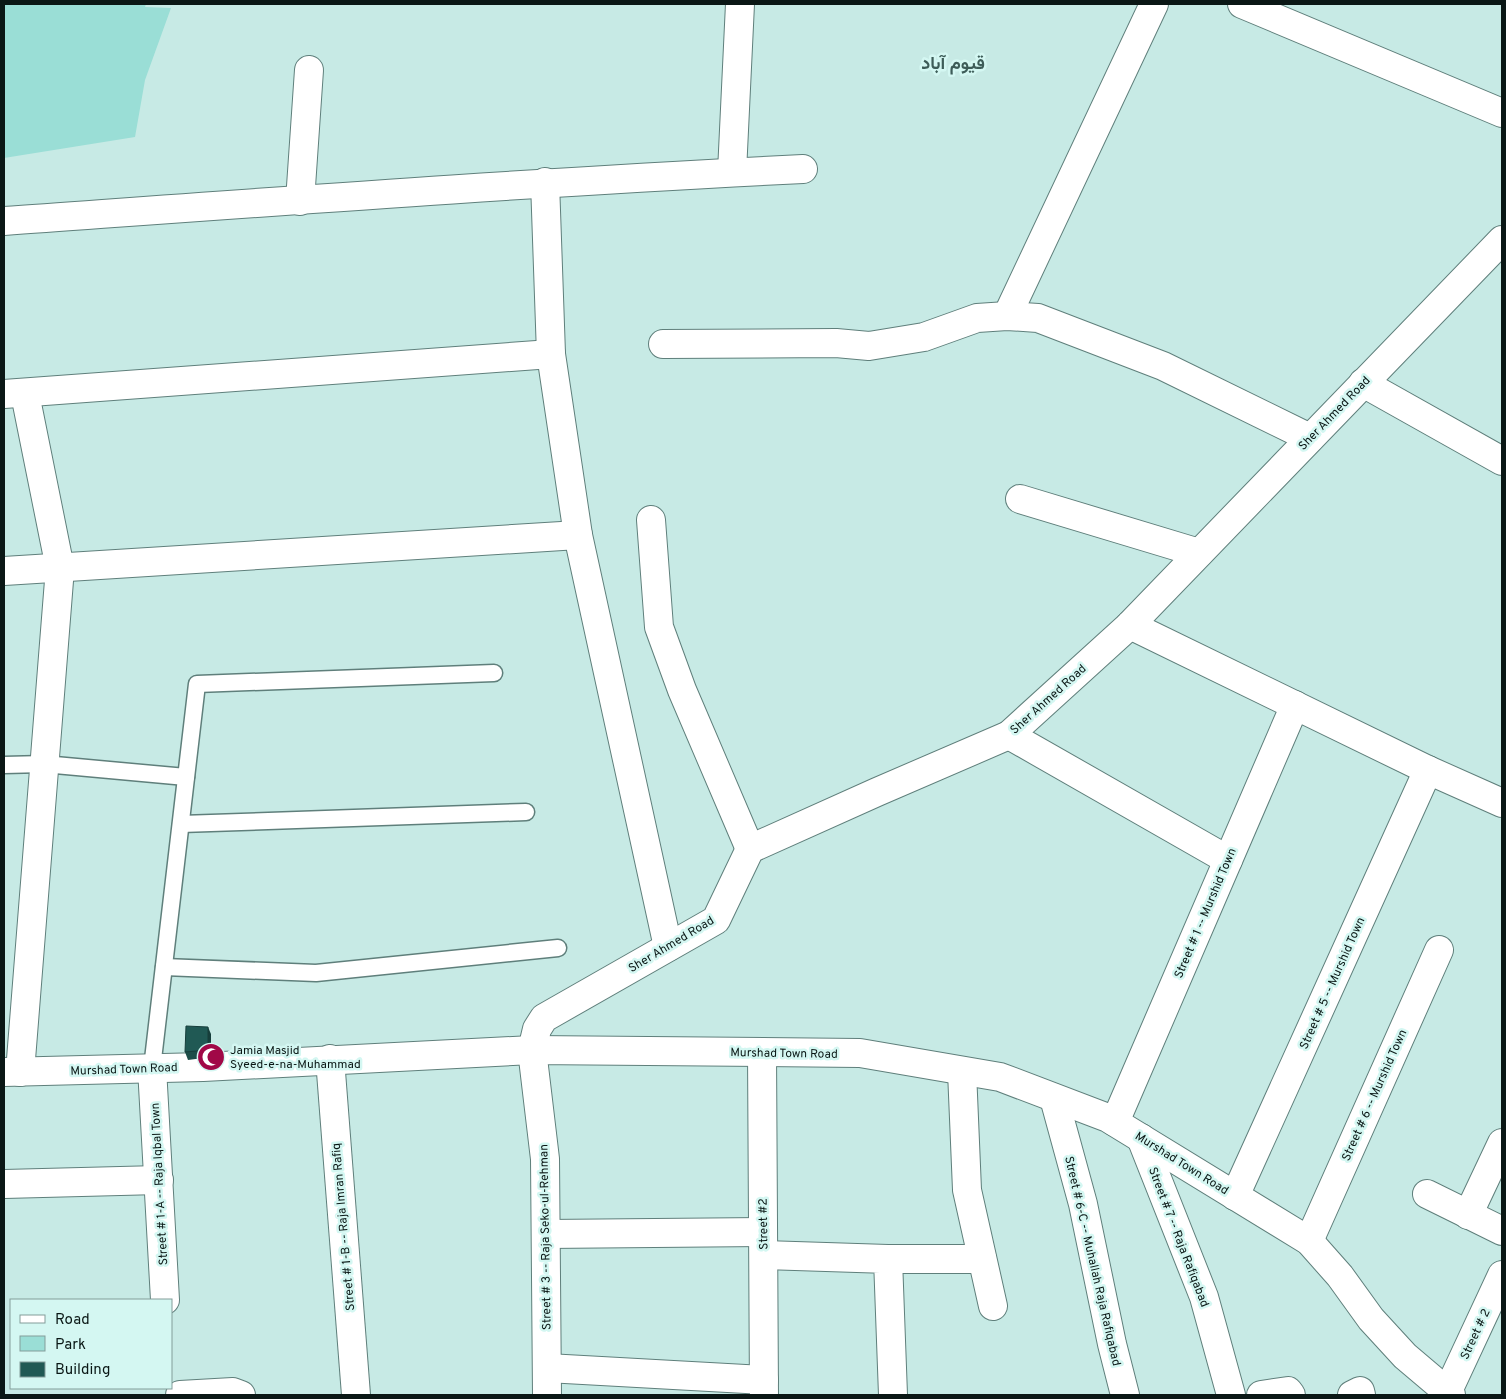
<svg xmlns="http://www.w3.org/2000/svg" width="1506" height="1399" font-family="Overpass,Vazirmatn,sans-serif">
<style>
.green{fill:#9aded6}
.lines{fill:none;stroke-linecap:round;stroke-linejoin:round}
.service-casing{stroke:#5f7f7b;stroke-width:19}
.minor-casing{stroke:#5f7f7b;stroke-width:30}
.tertiary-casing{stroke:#5f7f7b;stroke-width:30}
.service{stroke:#fff;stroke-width:16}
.minor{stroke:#fff;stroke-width:28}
.tertiary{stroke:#fff;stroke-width:28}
.wall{fill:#1c4d48}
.shaded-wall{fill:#163e3b}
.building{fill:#205954;stroke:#163e3b}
.labels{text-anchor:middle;stroke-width:5;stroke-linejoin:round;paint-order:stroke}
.street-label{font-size:12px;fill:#0a1715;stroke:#d4f7f2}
.poi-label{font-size:12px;fill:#0a1715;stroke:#d4f7f2;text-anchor:start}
.district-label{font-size:18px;font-weight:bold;fill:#3d5c58;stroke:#d4f7f2}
</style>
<rect width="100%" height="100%" fill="#c7eae5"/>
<path class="green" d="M4,4H146L145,7L171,8L145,80L135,137L4,158Z"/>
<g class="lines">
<g class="service-casing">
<g id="service">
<path d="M4,765L44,764L186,777"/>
<path d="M181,824L526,812"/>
<path d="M164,967L316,973L558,948"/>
<path d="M152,1068L197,684L494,673"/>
</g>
</g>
<g class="minor-casing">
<g id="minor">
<path d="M1242,4L1502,113"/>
<path d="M732,172L740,4"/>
<path d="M545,182L551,354L578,535L668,947"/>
<path d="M300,201L309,70"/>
<path d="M4,221C270,202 536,182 803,169"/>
<path d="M1007,316L1154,4"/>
<path d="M663,344L836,343L869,346L924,337L977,318L1007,316L1038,318L1163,366L1310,438"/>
<path d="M1363,383L1502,461"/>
<path d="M4,394L551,354"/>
<path d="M1020,499L1199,553"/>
<path d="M651,520L659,627L682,690L750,849"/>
<path d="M4,571L578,535"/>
<path d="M1130,625L1428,770L1502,803"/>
<path d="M1009,735L1228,860"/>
<path d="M762,1052L764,1395"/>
<path d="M330,1059L356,1395"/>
<path d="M152,1068L165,1300"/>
<path d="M962,1071L967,1190L993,1306"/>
<path d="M20,1072L60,568L25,394"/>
<path d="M1054,1098L1083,1204L1112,1344L1125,1395"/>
<path d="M1115,1122L1295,705"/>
<path d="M1141,1138L1204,1297L1231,1395"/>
<path d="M4,1184L159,1180"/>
<path d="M1427,1194L1502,1231"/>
<path d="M1235,1196L1428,770"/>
<path d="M1468,1215L1502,1143"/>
<path d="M546,1234L763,1232"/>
<path d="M1309,1241L1439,950"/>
<path d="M764,1255L888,1259L893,1395"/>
<path d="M888,1259H982"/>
<path d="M547,1368L764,1380"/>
<path d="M1447,1393L1502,1275"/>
<path d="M180,1395L233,1392L241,1395"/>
<path d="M547,1395L545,1159L532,1050L537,1029L544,1018L716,920L750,849L877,792L1009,735L1130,625L1502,240"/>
<path d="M1261,1395L1288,1391L1291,1395"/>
<path d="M1352,1395L1360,1391L1361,1395"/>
</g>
</g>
<g class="tertiary-casing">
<path id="tertiary" d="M4,1072L203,1067L532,1050L860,1053L1000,1077L1108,1118L1309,1241L1340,1276L1371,1319L1405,1356L1451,1395"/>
</g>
<use href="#service" class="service"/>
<use href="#minor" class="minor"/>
<use href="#tertiary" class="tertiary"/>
</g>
<path class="wall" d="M211,1034V1057L188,1060L185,1052Z"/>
<path class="shaded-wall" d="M208,1027L211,1034V1057L208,1050Z"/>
<path class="building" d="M186,1026L208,1027V1050L185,1052Z"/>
<defs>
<g id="mosque-disc" transform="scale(1.4375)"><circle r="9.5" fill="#a10847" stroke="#d4f7f2"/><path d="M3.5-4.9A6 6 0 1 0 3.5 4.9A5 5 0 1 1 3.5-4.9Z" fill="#fff"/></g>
</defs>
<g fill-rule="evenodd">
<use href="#mosque-disc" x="211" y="1057"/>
</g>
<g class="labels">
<g class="street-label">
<text transform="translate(1334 413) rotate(-46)" y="4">Sher Ahmed Road</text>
<text transform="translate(1048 699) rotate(-42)" y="4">Sher Ahmed Road</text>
<text transform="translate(1205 913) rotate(-67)" y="4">Street # 1 -- Murshid Town</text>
<text transform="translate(671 944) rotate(-31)" y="4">Sher Ahmed Road</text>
<text transform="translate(1332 983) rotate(-66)" y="4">Street # 5 -- Murshid Town</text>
<text transform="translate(784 1053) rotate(1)" y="4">Murshad Town Road</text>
<text transform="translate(124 1069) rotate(-2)" y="4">Murshad Town Road</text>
<text transform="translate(1374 1095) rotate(-66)" y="4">Street # 6 -- Murshid Town</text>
<text transform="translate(1182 1163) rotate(32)" y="4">Murshad Town Road</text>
<text transform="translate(159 1184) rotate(-93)" y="4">Street # 1-A -- Raja Iqbal Town</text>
<text transform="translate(763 1224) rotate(-91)" y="4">Street #2</text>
<text transform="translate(343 1227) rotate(-95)" y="4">Street # 1-B -- Raja Imran Rafiq</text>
<text transform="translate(545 1237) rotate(-91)" y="4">Street # 3 -- Raja Seko-ul-Rehman</text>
<text transform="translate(1179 1237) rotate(69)" y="4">Street # 7 -- Raja Rafiqabad</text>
<text transform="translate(1093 1261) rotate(77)" y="4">Street # 6-C -- Muhallah Raja Rafiqabad</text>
<text transform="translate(1475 1334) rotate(-65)" y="4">Street # 2</text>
</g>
<g class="poi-label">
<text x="230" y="1054">Jamia Masjid<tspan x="230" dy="14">Syeed-e-na-Muhammad</tspan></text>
</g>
<g class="district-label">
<text x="953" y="69">قیوم آباد</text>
</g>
</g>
<rect width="1506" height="1399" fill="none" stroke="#0a1715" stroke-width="10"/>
<rect x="10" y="1299" width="162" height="90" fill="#d4f7f2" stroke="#839d9a"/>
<rect x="20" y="1315" width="25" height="8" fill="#ffffff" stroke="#839d9a"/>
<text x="55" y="1324" font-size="15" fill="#0a1715">Road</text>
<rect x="20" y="1336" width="25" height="15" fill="#9aded6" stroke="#839d9a"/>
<text x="55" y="1349" font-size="15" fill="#0a1715">Park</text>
<rect x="20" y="1362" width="25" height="15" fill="#205954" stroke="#839d9a"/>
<text x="55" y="1374" font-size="15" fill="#0a1715">Building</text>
</svg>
